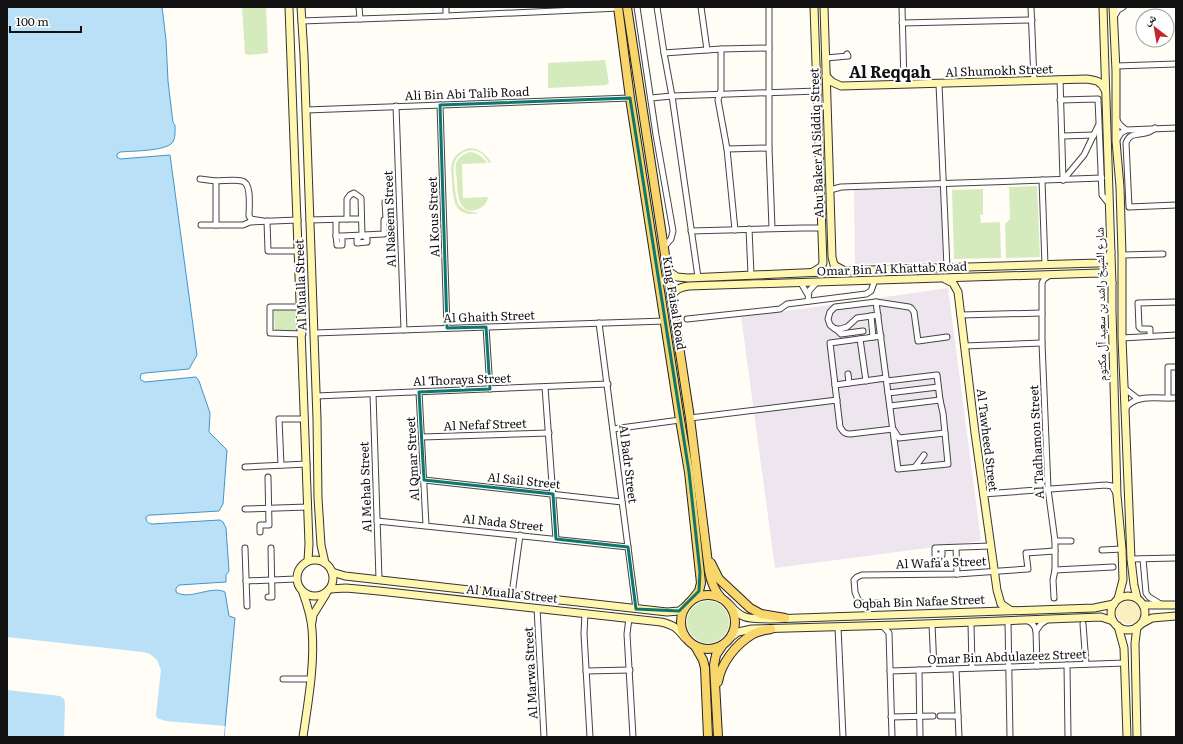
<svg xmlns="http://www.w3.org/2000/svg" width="1183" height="744" font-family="Literata,'Noto Naskh Arabic',serif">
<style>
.industrial{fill:#eee6ef}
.green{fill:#d5ebbd}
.sand{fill:#fbeec1}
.water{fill:#b9e0f7;stroke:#3f96cf}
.pier{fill:#fffdf5}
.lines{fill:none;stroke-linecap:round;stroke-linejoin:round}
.street-casing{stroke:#444;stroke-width:7}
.secondary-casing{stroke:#333;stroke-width:9}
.primary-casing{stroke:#222;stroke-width:10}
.street{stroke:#fff;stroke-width:5}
.secondary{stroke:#fff6b0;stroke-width:7}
.primary{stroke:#f9d66b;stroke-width:8}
.marked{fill:none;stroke:#0f766e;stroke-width:3;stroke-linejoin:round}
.labels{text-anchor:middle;stroke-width:4;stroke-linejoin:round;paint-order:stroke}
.street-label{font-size:12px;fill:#111;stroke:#fff}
.district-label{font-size:16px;font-weight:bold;fill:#111;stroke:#fff}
</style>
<rect width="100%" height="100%" fill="#fffdf5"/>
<g class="industrial">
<path d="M941,188L943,262L855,264L854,190Z"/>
<path d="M948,288L981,541L775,568L741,316L780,312Z"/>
</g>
<g class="green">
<path d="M242,7H266L268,53L250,55L245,54Z"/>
<path d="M605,60L609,83L606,85L548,88V63Z"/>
<path d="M469,148C480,149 485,153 491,162L489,163C486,159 484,154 479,152C469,147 456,154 454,165C453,171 455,200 459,205C464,211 471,212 479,213C455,218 453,201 452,182C452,177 450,169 452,163C454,155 462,150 469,148Z"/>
<path d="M470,152C478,153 482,156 487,163L462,164L463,198L488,197C487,203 483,207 478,209C458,217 457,192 457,180C456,175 455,169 456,164C458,157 464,154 470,152Z"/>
<path d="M1037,186L1040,257L1006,258L1005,224L1010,219L1009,187Z"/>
<path d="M983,189V215H980L981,223L1000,222L1001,258L954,259L952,190Z"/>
<path d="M274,310H298V331L275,332Z"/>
<circle cx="708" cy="622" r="21"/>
</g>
<circle class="sand" cx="1129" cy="611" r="13"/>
<path class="water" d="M7,7H162L166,40L168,81L173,123L175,125C175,130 176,138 172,143C165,151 132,151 120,152L117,154V157L120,159L170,155L197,355L189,369L145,373L141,374L140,378L141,380L145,382L196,377L199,381L210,413L209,432L227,450L223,504L219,511L153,515H149L146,517C146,522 148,523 152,524L220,520L223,522L226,528L229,571L226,575V582L179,585L176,588V592C189,601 211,585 225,592L229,616L235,618L224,737H7Z"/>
<path class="pier" d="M7,637L143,652L150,654L157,660L161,670L156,715L157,718L166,721L225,726L224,737H64L65,704L64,699L60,696L7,690Z"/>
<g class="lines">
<g class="street-casing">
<g id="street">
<path d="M359,7L360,19"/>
<path d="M446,7V16"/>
<path d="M637,7L656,135L673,231L671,239L664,247"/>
<path d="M657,7L664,53L672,96L698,277"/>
<path d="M701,7L707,50"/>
<path d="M769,7V148L772,228"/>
<path d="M902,7L904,84"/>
<path d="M1031,7L1034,81"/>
<path d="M1114,17L1118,10L1123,7"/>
<path d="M301,21L446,16L619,8"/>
<path d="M902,23L1032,20"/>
<path d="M721,49V90L718,100L727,149L735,230"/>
<path d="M664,53L721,49L769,48"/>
<path d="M826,58L848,56L847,54"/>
<path d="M1116,66L1176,64"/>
<path d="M1060,79L1063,180"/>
<path d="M939,84L947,268"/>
<path d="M651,98L672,96L817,91"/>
<path d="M1060,100L1098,99L1102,195L1109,204"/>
<path d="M440,105L447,328"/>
<path d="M396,106L404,330"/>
<path d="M306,110L630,98"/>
<path d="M1116,119L1120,125L1126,130"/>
<path d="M1155,128C1153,130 1151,131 1149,132C1140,136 1130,131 1126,143L1129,207L1176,205"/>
<path d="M1062,136L1094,135"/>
<path d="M1116,141L1121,133L1126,130L1176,128"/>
<path d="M727,149L769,148"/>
<path d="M200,179L216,181"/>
<path d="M1042,180L1045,265"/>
<path d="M1063,180L1084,155L1098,126"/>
<path d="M830,190L841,187L1102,178"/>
<path d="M347,219H361"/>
<path d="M309,220L347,219V199L350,195L354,193L361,198L362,235L357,239V243L367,242V238L362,235"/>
<path d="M336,220V236"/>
<path d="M263,221L251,219L249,216C249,207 252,183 242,181C234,179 224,181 216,181V225H243L250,222L298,220"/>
<path d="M267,221L268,251H299"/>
<path d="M201,225H216"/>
<path d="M749,229L751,274"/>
<path d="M691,231L803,228H822"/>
<path d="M342,236V245H337L336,236H342L384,234V220L390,219V202H385L386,219"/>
<path d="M1122,255L1163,254"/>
<path d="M1050,275L1044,279L1042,283V343L1048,489L1055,541V570L1053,580L1054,598"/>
<path d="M801,283L808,295"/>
<path d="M808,301L809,291L816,283"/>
<path d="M876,302L898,469L948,464L943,413L940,400L937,375L887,381"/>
<path d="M301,307H270V333L303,334"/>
<path d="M878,315L857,318L847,327L840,329H835L830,325L828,319L830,312L835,307L876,302L909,307L911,308L914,312L918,341L947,337"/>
<path d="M960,315L1042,313"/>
<path d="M871,316L873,337"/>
<path d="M687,319L780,309L787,304L866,294L871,291L875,280"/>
<path d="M599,323L636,609"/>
<path d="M486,327L490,389"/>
<path d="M836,329L841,334L863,331"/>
<path d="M314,333L665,321"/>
<path d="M881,336L830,343L840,427C843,432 845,434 850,434L893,429L899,438L945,433"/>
<path d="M1150,336V329H1141L1139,327L1138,303L1176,302"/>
<path d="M1122,338L1176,335"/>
<path d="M860,339L866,381"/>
<path d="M964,346L1042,343"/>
<path d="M848,374L849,383"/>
<path d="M835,385L886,378"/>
<path d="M545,387L556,539"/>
<path d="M1124,388L1138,399"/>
<path d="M419,392L426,525"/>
<path d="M888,393L938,387"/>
<path d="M373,394L379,579"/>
<path d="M316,396L608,384"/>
<path d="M1168,398V367H1176"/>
<path d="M890,406L940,400"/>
<path d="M1125,409C1135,393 1159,399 1176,398"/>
<path d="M690,418L837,400"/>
<path d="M613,429L680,420"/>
<path d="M422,437L549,433"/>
<path d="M281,465L279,419H305"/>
<path d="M245,467L307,464"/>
<path d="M915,467L924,455"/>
<path d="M424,480L622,502"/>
<path d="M983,494L1106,485L1112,486L1116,493"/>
<path d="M245,509L308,507"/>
<path d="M377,521L628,547"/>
<path d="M260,532V525H269L268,477"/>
<path d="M1055,541H1071"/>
<path d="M245,548L247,606"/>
<path d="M942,548V555H935V548L990,546"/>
<path d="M956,548L957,574"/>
<path d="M1102,550L1122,549"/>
<path d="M1131,559L1176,558"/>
<path d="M1143,559L1146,593L1149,597L1162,605"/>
<path d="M1055,570L1113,567"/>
<path d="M246,581L296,579"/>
<path d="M512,594L520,535"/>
<path d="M268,597H272L271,548"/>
<path d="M878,603L866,604L859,602L855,592L854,580L857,577L862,575L957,574L1028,569L1026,553L1055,551"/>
<path d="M537,608L544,737"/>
<path d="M585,613L584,634L590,737"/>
<path d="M629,618L627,634L633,737"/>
<path d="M1008,621L1010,737"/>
<path d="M1028,621C1033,623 1035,626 1036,631L1037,666"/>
<path d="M971,623L972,668"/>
<path d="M932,624L934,669"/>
<path d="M1083,624L1086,664"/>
<path d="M882,625L889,633L892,737"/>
<path d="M838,627L843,737"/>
<path d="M1036,631L1041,624L1047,620"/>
<path d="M1067,665L1068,737"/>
<path d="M956,669L959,737"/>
<path d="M919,670L920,737"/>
<path d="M586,671L630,670"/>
<path d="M890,671L1125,663"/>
<path d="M283,679H311"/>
<path d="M940,716H958"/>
<path d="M891,717L933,716"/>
</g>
</g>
<g class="secondary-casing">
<g id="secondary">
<path d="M289,7C297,186 304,365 309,544L308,561"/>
<path d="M301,7L304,55L317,419L318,498L321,545L325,563"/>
<path d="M824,7L832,257L834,265L843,270"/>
<path d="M1103,7L1112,285V310L1117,495L1122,549L1123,580L1118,599"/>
<path d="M1113,7L1116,71V141L1120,187L1122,255V338L1125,409L1131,559L1134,585L1137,598"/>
<path d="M826,76L832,82L841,86L1086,79C1096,80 1101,81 1105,90"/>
<path d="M668,271L677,277L688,278L868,270L1098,263L1107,259L1111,252"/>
<path d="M813,272L821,267L823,263L814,7"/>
<path d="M945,279L953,283L958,292L975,433L997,590L1001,604L1010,610"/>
<path d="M671,297C675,289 681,287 689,286L1099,273L1108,277L1112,283"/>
<circle cx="315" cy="578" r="18"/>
<path d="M332,572L345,576L667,612L679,611L687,605"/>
<path d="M330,589L346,588L379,591L661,622C674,625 677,628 685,638"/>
<path d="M303,593C307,604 311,617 312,629C315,665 308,702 303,737"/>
<circle cx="1128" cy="613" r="17"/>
<path d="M730,605C743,621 750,618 770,619L1094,608L1114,604"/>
<path d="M1143,605H1176"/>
<path d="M312,622L313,615L326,594"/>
<path d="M1141,624L1152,618L1176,616"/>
<path d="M1118,626L1124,648L1127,737"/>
<path d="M730,638L738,632L752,629L898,625L1101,617L1113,621"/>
<path d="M1137,737L1135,643L1137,627"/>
</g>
</g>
<g class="primary-casing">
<g id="primary">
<path d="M618,7L630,98L680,420L689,472L701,583L699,591L691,601"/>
<path d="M627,7L690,418L709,571C711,582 714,590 721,598"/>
<path d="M711,563L719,579L750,608L761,614L785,618"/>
<circle cx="708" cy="622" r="27"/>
<path d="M695,646L703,660L705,668L708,737"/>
<path d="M718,682C721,663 736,644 753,634C758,631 765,630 771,629"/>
<path d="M718,737L714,665L716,655L722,646"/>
</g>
</g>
<use href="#street" class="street"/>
<use href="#secondary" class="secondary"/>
<use href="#primary" class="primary"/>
</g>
<path class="marked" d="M630,98L689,472L700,572L699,591L679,611L636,609L628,547L556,539L553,494L424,480L419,392L490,389L486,327L447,328L440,105Z"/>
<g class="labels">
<g class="street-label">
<text transform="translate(999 71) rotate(-2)" y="4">Al Shumokh Street</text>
<text transform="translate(467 94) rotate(-2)" y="4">Ali Bin Abi Talib Road</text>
<text transform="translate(817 143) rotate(-92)" y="4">Abu Baker Al Siddiq Street</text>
<text transform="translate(434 217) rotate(-92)" y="4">Al Kous Street</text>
<text transform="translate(390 219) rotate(-92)" y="4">Al Naseem Street</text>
<text transform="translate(892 269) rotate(-2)" y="4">Omar Bin Al Khattab Road</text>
<text transform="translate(301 285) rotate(-92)" y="4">Al Mualla Street</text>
<text transform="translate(674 303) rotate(81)" y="4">King Faisal Road</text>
<text transform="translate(1101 304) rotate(-91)" y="4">شارع الشيخ راشد بن سعيد آل مكتوم</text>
<text transform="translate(489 317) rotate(-2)" y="4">Al Ghaith Street</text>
<text transform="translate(462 380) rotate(-2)" y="4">Al Thoraya Street</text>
<text transform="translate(485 425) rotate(-2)" y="4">Al Nefaf Street</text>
<text transform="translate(987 440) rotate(83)" y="4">Al Tawheed Street</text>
<text transform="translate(1037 442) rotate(-93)" y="4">Al Tadhamon Street</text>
<text transform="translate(413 459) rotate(-93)" y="4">Al Qmar Street</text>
<text transform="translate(628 464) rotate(83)" y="4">Al Badr Street</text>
<text transform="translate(524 481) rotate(6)" y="4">Al Sail Street</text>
<text transform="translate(366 487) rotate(-92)" y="4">Al Mehab Street</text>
<text transform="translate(503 523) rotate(6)" y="4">Al Nada Street</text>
<text transform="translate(941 563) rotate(-2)" y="4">Al Wafa'a Street</text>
<text transform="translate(512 594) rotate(6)" y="4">Al Mualla Street</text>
<text transform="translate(919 602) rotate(-2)" y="4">Oqbah Bin Nafae Street</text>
<text transform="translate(1007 657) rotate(-2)" y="4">Omar Bin Abdulazeez Street</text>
<text transform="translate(531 673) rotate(-93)" y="4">Al Marwa Street</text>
</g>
<g class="district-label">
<text x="890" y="78">Al Reqqah</text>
</g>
</g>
<rect width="1183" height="744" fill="none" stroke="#111111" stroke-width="16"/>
<g transform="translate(1155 28) rotate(329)"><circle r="19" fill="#ffffff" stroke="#a0a0a0"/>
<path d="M0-3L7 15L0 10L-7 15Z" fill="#c4262e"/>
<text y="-6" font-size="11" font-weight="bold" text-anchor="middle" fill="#111111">ش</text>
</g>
<path d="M10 26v6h71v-6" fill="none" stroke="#111111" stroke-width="2"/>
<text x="16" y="26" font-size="12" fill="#111111" stroke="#ffffff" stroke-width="3" paint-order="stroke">100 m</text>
</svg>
